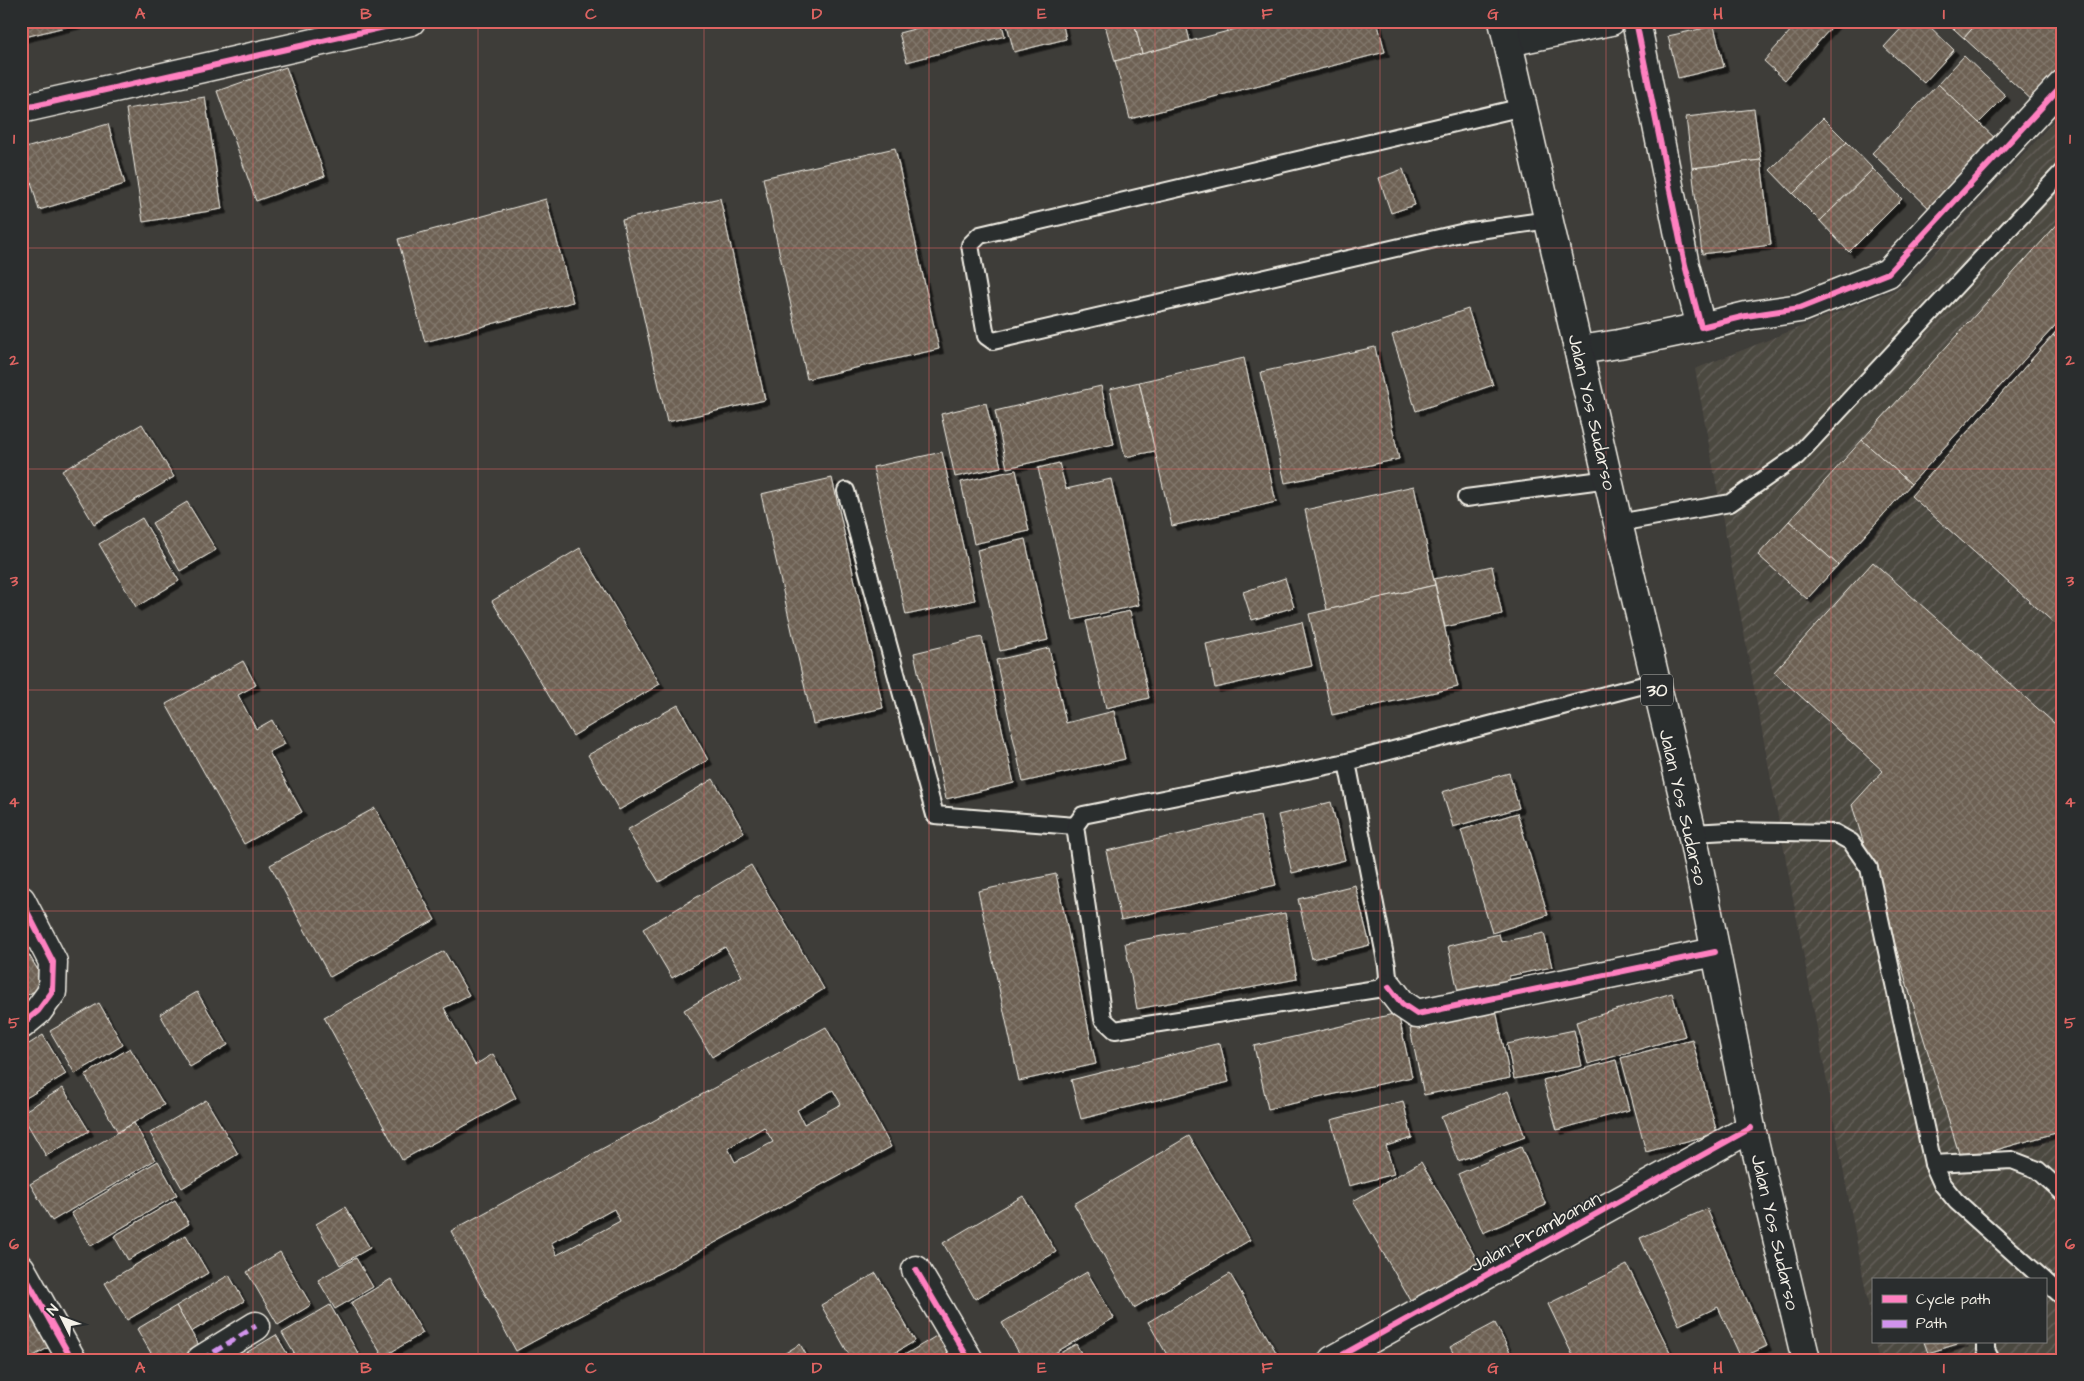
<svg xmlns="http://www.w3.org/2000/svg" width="2084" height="1381" font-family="'Architects Daughter',sans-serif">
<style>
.industrial{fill:url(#industrial-furrows)}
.building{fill:url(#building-cross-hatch);stroke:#f4f1e8;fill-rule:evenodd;filter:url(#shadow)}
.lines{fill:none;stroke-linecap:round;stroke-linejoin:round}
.service-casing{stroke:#f4f1e8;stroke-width:20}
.minor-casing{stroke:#f4f1e8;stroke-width:31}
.tertiary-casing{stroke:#f4f1e8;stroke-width:31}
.trunk-casing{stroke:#f4f1e8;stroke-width:31}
.service{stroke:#2a2d2e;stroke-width:16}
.minor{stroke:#2a2d2e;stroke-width:28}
.tertiary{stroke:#2a2d2e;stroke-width:28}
.trunk{stroke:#2a2d2e;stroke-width:28}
.quiet{stroke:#d193ec;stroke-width:5;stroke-dasharray:10 5;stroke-linecap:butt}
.cycleway-casing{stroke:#2a2d2e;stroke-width:9}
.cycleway{stroke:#ff80c0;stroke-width:6}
.grid{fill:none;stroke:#df6462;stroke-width:1;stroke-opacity:0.55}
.labels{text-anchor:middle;stroke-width:4;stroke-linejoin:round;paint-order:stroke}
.shield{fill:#2a2d2e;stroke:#b7b6b0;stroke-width:1}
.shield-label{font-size:18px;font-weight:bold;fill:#f4f1e8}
.street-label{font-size:19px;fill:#f4f1e8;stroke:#2a2d2e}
.neatline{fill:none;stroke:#df6462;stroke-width:2}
.grid-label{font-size:16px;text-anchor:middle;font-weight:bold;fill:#df6462}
</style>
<defs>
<pattern id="industrial-furrows" width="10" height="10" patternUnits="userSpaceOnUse" patternTransform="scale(1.25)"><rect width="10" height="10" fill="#4c4841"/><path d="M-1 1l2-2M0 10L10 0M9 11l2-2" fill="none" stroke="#66635c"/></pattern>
<pattern id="building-cross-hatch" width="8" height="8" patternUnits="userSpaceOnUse" patternTransform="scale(1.25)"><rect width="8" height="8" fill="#6d6153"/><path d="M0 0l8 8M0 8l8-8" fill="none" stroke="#82786c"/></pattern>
<filter id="shadow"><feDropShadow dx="4.5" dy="4.5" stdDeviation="0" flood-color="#0009"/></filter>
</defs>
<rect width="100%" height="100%" fill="#3e3d39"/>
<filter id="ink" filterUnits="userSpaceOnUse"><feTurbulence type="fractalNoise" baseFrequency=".02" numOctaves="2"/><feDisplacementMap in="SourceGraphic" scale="10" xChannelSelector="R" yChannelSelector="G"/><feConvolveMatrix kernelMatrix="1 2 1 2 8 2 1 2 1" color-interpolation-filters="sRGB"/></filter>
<g filter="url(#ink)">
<path class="industrial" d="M2063,111V1360H1878L1875,1342H2045V1280H1873V1330L1695,369L1906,285Z"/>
<g class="building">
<path d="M21,21H89L21,38Z"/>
<path d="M944,21H1001L1005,36L907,62L899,33Z"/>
<path d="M1006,21H1062L1066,39L1014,52Z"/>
<path d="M1104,21H1134L1142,54L1115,61Z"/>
<path d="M1134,21H1185L1190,41L1142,54Z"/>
<path d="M1266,21H1377L1385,52L1130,119L1115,61Z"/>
<path d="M1799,21H1837L1785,80L1764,61Z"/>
<path d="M1908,21H1924L1954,50L1924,83L1884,47Z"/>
<path d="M1945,21H1979L1964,38Z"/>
<path d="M1979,21H2063V70L2034,102L1964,38Z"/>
<path d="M1714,26L1724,67L1678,78L1668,36Z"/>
<path d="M1964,56L2006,96L1979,123L1938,84Z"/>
<path d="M286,67L325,176L256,201L217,91Z"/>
<path d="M1938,84L2000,143L1933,212L1872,153Z"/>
<path d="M205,97L222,209L143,222L126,109Z"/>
<path d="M1754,109L1761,160L1692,168L1686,117Z"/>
<path d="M1823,118L1847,142L1793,194L1770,170Z"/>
<path d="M108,124L125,184L39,210L22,149Z"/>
<path d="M1847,142L1873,169L1820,221L1793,194Z"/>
<path d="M895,148L939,349L807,379L763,178Z"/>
<path d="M1761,160L1771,245L1702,254L1692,168Z"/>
<path d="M1403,169L1415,205L1391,213L1379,178Z"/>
<path d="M1873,169L1902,199L1849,252L1820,221Z"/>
<path d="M720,198L765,400L667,422L622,220Z"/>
<path d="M546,199L573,302L425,342L398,239Z"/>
<path d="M2063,218V317L1911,484L1862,440Z"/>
<path d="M1468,309L1493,385L1416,411L1392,335Z"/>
<path d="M2063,324V344L2053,335Z"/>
<path d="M2053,335L2063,344V631L1911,496Z"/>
<path d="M1375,347L1399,459L1285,483L1261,372Z"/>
<path d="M1244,358L1276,502L1172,526L1139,382Z"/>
<path d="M1139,382L1155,451L1125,457L1110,389Z"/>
<path d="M1101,386L1114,444L1007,468L995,411Z"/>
<path d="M986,403L1001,467L955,477L941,414Z"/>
<path d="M142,424L174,477L94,524L62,471Z"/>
<path d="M1862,440L1911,484L1838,565L1789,521Z"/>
<path d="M942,452L975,600L906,615L873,467Z"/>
<path d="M1059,463L1066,489L1111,479L1139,605L1073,620L1038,468Z"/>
<path d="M1016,470L1029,531L974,544L961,482Z"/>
<path d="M832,478L883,708L813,724L761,494Z"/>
<path d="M1414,486L1435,585L1327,610L1305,510Z"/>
<path d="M187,502L216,550L180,571L152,523Z"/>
<path d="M142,518L179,581L136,607L99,544Z"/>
<path d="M1789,521L1838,565L1807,599L1758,555Z"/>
<path d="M1025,539L1048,640L1000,651L977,550Z"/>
<path d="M580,548L660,684L573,736L492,601Z"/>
<path d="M1873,562L2063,731V1136L2059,1132L1961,1160L1852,805L1883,771L1774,672Z"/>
<path d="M1492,566L1502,614L1445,627L1434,579Z"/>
<path d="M1285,578L1294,607L1252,620L1243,592Z"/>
<path d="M1435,585L1458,687L1332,715L1309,614Z"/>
<path d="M1130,611L1149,698L1106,708L1086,621Z"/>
<path d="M1302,622L1312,666L1215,688L1206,644Z"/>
<path d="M982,637L1014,783L946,799L914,653Z"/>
<path d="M1049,648L1066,723L1114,711L1125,759L1023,782L996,660Z"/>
<path d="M243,661L256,685L238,695L256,729L272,720L285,744L269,752L302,812L244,844L166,704Z"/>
<path d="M678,705L708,760L619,810L588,755Z"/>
<path d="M1509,773L1519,808L1453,827L1442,792Z"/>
<path d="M713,779L744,832L659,882L627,830Z"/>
<path d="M1331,802L1345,860L1292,873L1278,815Z"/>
<path d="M375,808L435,920L330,977L270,865Z"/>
<path d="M1517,813L1548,915L1492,933L1461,830Z"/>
<path d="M1260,816L1276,885L1121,920L1106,851Z"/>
<path d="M751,865L824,989L712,1057L684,1010L742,976L725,947L672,978L643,929Z"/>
<path d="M1056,874L1096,1064L1019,1081L978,891Z"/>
<path d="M1355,885L1370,945L1312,959L1298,899Z"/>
<path d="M1285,913L1297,979L1137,1009L1125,943Z"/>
<path d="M1544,933L1552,967L1509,976L1510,985L1459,996L1448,946L1499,934L1501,942Z"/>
<path d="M25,948L46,984L21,999V951Z"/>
<path d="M444,951L469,995L444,1008L475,1065L493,1054L516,1098L402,1160L324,1017Z"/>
<path d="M197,992L228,1045L190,1067L160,1014Z"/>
<path d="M1672,993L1685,1036L1588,1064L1576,1022Z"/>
<path d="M99,1003L123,1045L75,1074L50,1031Z"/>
<path d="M1496,1010L1510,1078L1424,1095L1410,1029Z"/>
<path d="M1398,1013L1412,1077L1268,1109L1254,1046Z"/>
<path d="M826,1027L891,1147L516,1351L451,1231ZM833,1090L841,1104L804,1124L797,1110ZM764,1127L773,1142L735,1162L728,1148ZM614,1209L620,1221L557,1255L551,1243Z"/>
<path d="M1574,1030L1582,1066L1514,1079L1507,1044Z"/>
<path d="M43,1035L66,1074L21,1101V1049Z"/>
<path d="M1692,1039L1717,1133L1646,1152L1621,1058Z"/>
<path d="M1220,1043L1229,1082L1081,1119L1071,1080Z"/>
<path d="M130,1048L164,1105L118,1132L85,1075Z"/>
<path d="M1616,1060L1629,1110L1557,1130L1543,1080Z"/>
<path d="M63,1088L89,1131L46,1156L21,1113Z"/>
<path d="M1508,1091L1525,1137L1458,1161L1441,1117Z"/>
<path d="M206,1100L238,1154L182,1188L150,1133Z"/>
<path d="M1403,1101L1412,1138L1386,1146L1394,1174L1349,1186L1331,1120Z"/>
<path d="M134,1123L155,1160L52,1221L30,1184Z"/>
<path d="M1189,1136L1250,1240L1134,1308L1074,1204Z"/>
<path d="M1521,1147L1546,1205L1483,1233L1458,1174Z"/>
<path d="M158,1161L177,1195L91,1246L71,1213Z"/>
<path d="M1421,1162L1483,1270L1416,1310L1353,1201Z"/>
<path d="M1023,1196L1056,1252L975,1299L943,1243Z"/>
<path d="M175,1200L189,1224L128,1260L114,1236Z"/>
<path d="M345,1207L370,1248L340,1265L316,1224Z"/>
<path d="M1707,1209L1767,1346L1741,1358L1718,1307L1679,1325L1640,1238Z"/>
<path d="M186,1235L208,1273L127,1320L105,1283Z"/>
<path d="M280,1252L311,1305L278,1325L247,1272Z"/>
<path d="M356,1258L373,1287L335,1309L318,1280Z"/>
<path d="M1627,1265L1674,1360H1575L1548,1304Z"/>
<path d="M1087,1272L1114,1318L1043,1360H1023L1002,1323Z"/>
<path d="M876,1273L915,1341L883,1360H852L821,1305Z"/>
<path d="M1230,1274L1276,1352L1263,1360H1170L1148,1322Z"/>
<path d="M229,1275L244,1301L191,1332L176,1306Z"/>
<path d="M391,1279L423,1333L383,1357L351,1303Z"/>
<path d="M330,1305L362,1360H298L282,1333Z"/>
<path d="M176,1306L204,1354L195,1360H155L137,1329Z"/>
<path d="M40,1312L58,1342L32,1357L34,1360H21V1323Z"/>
<path d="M1495,1323L1514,1360H1457L1450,1347Z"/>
<path d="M276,1335L291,1360H234Z"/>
<path d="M938,1335L952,1360H896Z"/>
<path d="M1924,1342H1964L1928,1353Z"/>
<path d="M800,1344L809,1360H774Z"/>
<path d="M1076,1344L1085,1360H1057L1055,1356Z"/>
</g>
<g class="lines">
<g class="service-casing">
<g id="service">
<path d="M1523,107L980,235L970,245L986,336L993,341L1465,232L1549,220"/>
<path d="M846,491L935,815L1075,826"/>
<path d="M1466,498L1609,479"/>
<path d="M1618,523L1730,503L1797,456L2063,171"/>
<path d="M1347,762L1387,966L1389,987L1115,1030L1103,1019L1075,826L1083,815L1347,762L1655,682"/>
<path d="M1692,833L1728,831L1835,833L1851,842L1869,868L1933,1164L1942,1184L1956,1201L2044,1280"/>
<path d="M1933,1164L2012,1160L2038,1170L2063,1193"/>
<path d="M2045,1281L2063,1297"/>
<path d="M1986,1342V1350L1991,1360"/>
</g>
</g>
<g class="minor-casing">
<g id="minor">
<path d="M1636,21L1685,265L1701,327L1746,316L1800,308L1888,273L2063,84"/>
<path d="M1508,42L1611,21"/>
<path d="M21,109L411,21"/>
<path d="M1579,350L1619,344L1701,327"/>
<path d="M21,900L53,962L52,992L38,1011L21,1025"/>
<path d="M1389,987L1402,1004L1417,1014L1715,952"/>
<path d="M21,1269L72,1360"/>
<path d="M916,1270L969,1360"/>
<path d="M201,1360L256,1326"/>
</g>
</g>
<g class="tertiary-casing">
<path id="tertiary" d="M1333,1360L1751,1128"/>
</g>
<g class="trunk-casing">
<path id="trunk" d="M1503,21L1618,523L1692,833L1751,1128L1806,1360"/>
</g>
<use href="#service" class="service"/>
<use href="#minor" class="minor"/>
<use href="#tertiary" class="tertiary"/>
<use href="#trunk" class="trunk"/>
<path class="quiet" d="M201,1360L256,1326"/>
<g class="cycleway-casing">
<g id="cycleway">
<path d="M1636,21L1685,265L1701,327L1746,316L1800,308L1888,273L2063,84"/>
<path d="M21,109L411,21"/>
<path d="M21,900L53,962L52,992L38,1011L21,1025"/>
<path d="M1389,987L1402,1004L1417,1014L1715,952"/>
<path d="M21,1269L72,1360"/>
<path d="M916,1270L969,1360"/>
<path d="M1333,1360L1751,1128"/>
</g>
</g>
<use href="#cycleway" class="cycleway"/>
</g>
</g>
<path class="grid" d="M253,21V1360M478,21V1360M704,21V1360M929,21V1360M1155,21V1360M1380,21V1360M1606,21V1360M1831,21V1360M21,248H2063M21,469H2063M21,690H2063M21,911H2063M21,1132H2063"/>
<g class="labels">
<rect class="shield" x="1641" y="674.5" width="32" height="31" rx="4"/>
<g class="shield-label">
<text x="1657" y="696">30</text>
</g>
<g class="street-label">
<text transform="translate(1593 412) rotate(77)" y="7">Jalan Yos Sudarso</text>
<text transform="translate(1684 807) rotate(77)" y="7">Jalan Yos Sudarso</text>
<text transform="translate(1535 1231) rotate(-29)" y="7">Jalan Prambanan</text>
<text transform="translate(1776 1232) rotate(77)" y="7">Jalan Yos Sudarso</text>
</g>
</g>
<rect width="2084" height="1381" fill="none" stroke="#2a2d2e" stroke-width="55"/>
<rect x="1872" y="1278" width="175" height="65" fill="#2a2d2e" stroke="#7b7b78"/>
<rect x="1882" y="1295" width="25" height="8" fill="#ff80c0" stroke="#7b7b78"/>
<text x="1916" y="1304" font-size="15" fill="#f4f1e8">Cycle path</text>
<rect x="1882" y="1320" width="25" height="8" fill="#d193ec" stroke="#7b7b78"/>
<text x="1916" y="1328" font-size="15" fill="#f4f1e8">Path</text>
<g transform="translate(62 1318) rotate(312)" stroke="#2a2d2e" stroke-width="4" paint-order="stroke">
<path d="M0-4L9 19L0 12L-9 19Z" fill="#f4f1e8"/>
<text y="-8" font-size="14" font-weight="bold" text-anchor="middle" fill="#f4f1e8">N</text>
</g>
<rect x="28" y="28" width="2028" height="1326" class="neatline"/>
<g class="grid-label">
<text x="140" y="19">A</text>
<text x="366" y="19">B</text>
<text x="591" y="19">C</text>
<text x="817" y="19">D</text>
<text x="1042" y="19">E</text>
<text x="1267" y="19">F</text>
<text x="1493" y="19">G</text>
<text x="1718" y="19">H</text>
<text x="1944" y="19">I</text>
<text x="14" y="144">1</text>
<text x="2070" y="144">1</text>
<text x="14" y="365">2</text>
<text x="2070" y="365">2</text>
<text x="14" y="586">3</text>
<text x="2070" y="586">3</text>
<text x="14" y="807">4</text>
<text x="2070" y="807">4</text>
<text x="14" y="1028">5</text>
<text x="2070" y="1028">5</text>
<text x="14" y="1249">6</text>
<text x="2070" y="1249">6</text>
<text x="140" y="1373">A</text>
<text x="366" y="1373">B</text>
<text x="591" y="1373">C</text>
<text x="817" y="1373">D</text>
<text x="1042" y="1373">E</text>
<text x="1267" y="1373">F</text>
<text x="1493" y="1373">G</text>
<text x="1718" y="1373">H</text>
<text x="1944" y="1373">I</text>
</g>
</svg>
